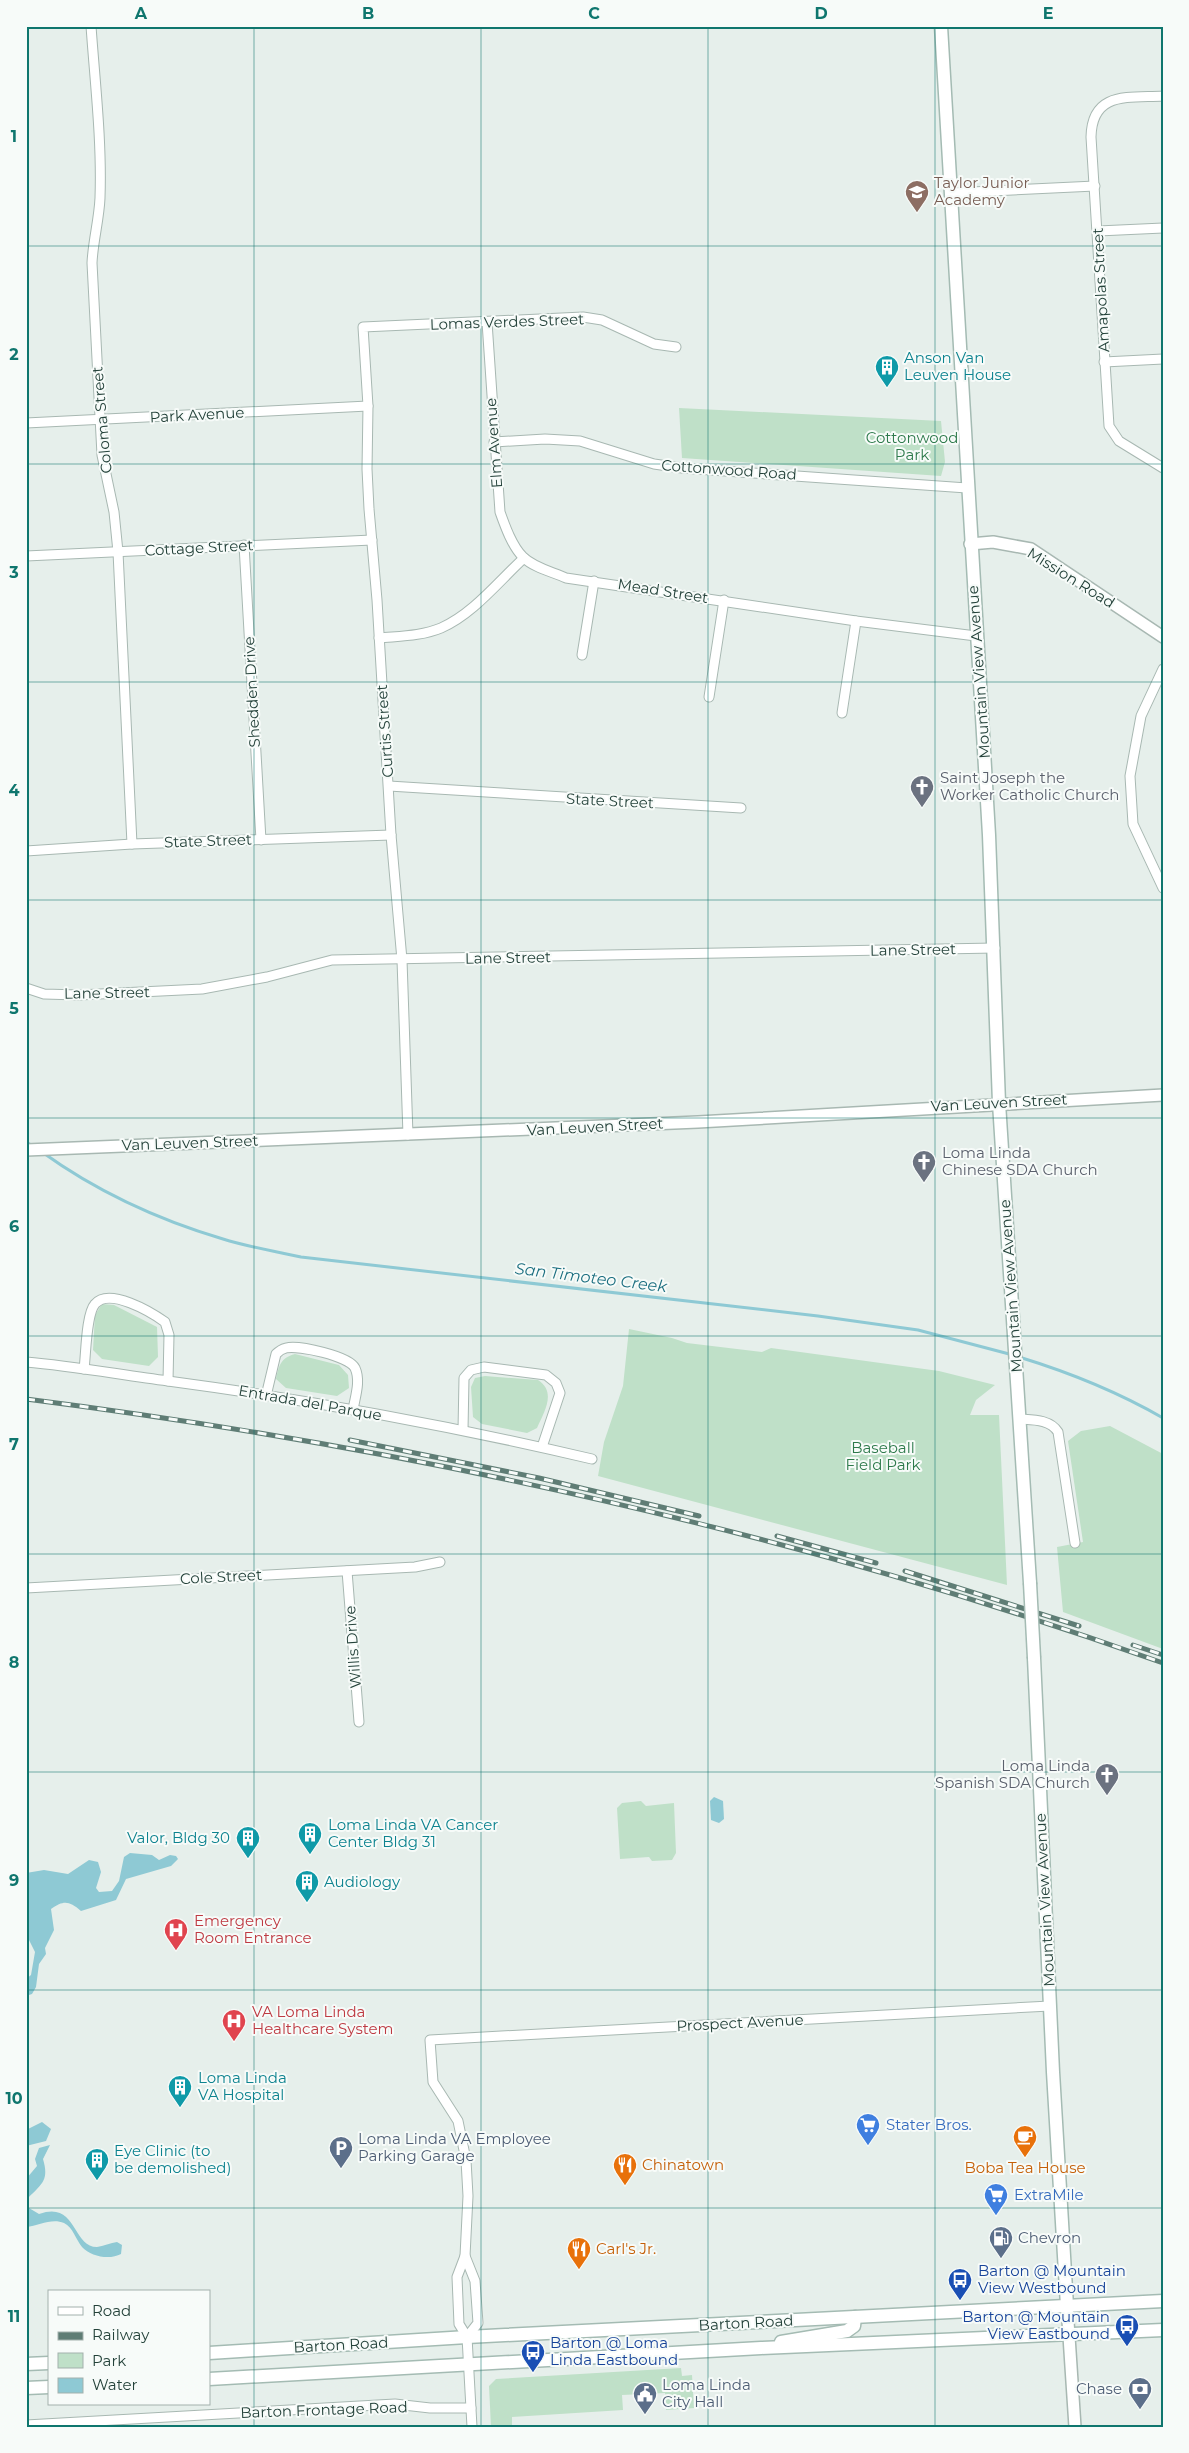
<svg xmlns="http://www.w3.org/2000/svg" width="1189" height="2453" font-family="Montserrat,sans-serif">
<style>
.green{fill:#bfe0c8}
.water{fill:#8ec9d4}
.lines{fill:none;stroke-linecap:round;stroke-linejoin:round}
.stream{stroke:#8ec9d4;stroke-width:3}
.minor-casing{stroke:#a8b8b2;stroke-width:11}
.tertiary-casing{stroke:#a8b8b2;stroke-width:14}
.secondary-casing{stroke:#a4bbb3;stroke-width:15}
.minor{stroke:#fff;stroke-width:9}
.tertiary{stroke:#fff;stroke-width:11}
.secondary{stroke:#fff;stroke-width:12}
.rail-casing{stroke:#5f7d75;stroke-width:5}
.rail{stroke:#f7fbf9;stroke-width:3;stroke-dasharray:9;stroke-linecap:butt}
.secondary-bridge-casing{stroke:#a4bbb3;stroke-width:15;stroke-linecap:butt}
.secondary-bridge{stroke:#fff;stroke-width:12}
.grid{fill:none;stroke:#0f766e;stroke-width:1;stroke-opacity:0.55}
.labels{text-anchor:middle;stroke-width:4;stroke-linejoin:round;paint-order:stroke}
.education-label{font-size:15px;fill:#785e54;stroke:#f7fbf9;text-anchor:start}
.street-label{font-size:15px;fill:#24423a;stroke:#f7fbf9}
.culture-label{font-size:15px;fill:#0d838f;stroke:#f7fbf9;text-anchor:start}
.park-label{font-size:15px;fill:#2d7a4b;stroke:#f7fbf9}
.worship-label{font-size:15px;fill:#5b616d;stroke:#f7fbf9;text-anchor:start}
.health-label{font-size:15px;fill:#be3a42;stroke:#f7fbf9;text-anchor:start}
.shop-label{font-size:15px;fill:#366cbe;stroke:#f7fbf9;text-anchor:start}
.service-label{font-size:15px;fill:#4e5e75;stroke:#f7fbf9;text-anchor:start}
.food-label{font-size:15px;fill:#c56008;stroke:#f7fbf9;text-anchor:start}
.transit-label{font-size:15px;fill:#164399;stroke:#f7fbf9;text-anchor:start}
.water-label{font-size:16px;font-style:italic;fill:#1c6f80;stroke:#f7fbf9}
.neatline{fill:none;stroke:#0f766e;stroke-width:2}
.grid-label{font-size:16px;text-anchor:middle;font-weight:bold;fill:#0f766e}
</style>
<rect width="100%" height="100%" fill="#e6efeb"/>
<g class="green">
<path d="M679,408L941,421L945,462L941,476L682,458Z"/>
<path d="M102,1304L114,1305L157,1327L158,1357L149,1366L102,1359L93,1350L95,1315Z"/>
<path d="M629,1329L672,1338L687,1343L762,1352L771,1348L939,1371L995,1385L976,1400L970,1415H999L1007,1585L598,1476L604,1442L623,1386Z"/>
<path d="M295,1354L339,1365L348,1375L349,1388L337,1396L286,1388L276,1379C279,1366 280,1358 295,1354Z"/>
<path d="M485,1376L538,1380C557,1392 544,1412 537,1428L527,1433L482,1424L473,1417L471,1387L475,1378Z"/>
<path d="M1110,1426L1163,1454V1649L1063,1612L1057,1547L1083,1542L1068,1441L1081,1431Z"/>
<path d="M641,1801L646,1806L674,1803L676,1853L672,1860L652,1861L649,1857L620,1859L617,1808L622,1803Z"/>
<path d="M681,2368L682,2376L692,2375L694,2408L666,2410L665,2393L622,2395L623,2410L512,2417V2427H491L489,2386L496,2379Z"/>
</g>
<g class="water">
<path d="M714,1797L723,1801L724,1819L719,1823L711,1820L710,1801Z"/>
<path d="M130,1853L152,1855L159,1860L170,1855L176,1856L178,1859L171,1866L126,1879L116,1900L81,1911C69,1901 64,1900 51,1909L54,1930L45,1948L46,1954L39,1964L36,1987L32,1994L26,1996V1979L31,1975L35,1952L26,1934V1873L44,1870L68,1874L89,1860L98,1862L101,1872L96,1888L99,1892L112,1891L119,1881L124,1857Z"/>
<path d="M42,2122L51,2129L46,2141L26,2146V2130Z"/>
<path d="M50,2145L43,2159C49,2180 43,2183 28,2198L29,2208L39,2214C77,2200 72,2247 97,2247C103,2246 111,2243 117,2242L122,2245L121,2254C110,2260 91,2257 82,2247C76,2240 73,2227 64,2223C51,2218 39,2226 26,2227V2179L37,2166L35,2159L39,2148Z"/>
</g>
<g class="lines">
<g class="stream">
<path d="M26,1142L33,1146"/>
<path d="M42,1152C96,1191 159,1220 223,1239C248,1247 275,1251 301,1257L818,1316L918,1330L1013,1355"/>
<path d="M1019,1357C1068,1372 1118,1392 1163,1418"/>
</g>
<g class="minor-casing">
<g id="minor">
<path d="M91,26C95,83 102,141 100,198C99,220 93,241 92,263L102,455L114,512L118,552L132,844"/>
<path d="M1163,96C1128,98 1092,91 1091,137L1109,426L1119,441L1163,468"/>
<path d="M951,193L1095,186"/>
<path d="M1098,231L1163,228"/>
<path d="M487,322L500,512C505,526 512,546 523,557C534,568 553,572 566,578L856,621L976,636"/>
<path d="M1104,362L1163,359"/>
<path d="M26,423L368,406"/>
<path d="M494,442L545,439L580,441L654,464L682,468L967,488"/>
<path d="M244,545L261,840"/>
<path d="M26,556L372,540"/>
<path d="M379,638C399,636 422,636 441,628C473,614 498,582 524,558"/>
<path d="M582,655L594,581"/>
<path d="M1163,669L1141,716L1130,776L1133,824L1163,888"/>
<path d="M709,697L724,600"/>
<path d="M842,713L856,621"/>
<path d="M389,786L741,808"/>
<path d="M26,851L132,844L391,835"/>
<path d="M26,988L44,994L79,995L202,989L267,977L332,960L995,948"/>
<path d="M408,1135L402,960L391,835L377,600L369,509L367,469L368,406L363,327L583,317L602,320L654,344L676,347"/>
<path d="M26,1362C74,1366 121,1375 168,1381C310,1400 452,1426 592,1459"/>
<path d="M84,1369C86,1355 86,1314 95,1304C109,1287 151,1312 165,1322L169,1335L168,1381"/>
<path d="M266,1396L276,1354C279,1351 282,1349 286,1348C299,1345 349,1356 355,1368C361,1381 355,1397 353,1410"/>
<path d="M1019,1419C1032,1420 1050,1419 1058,1432L1075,1543"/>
<path d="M463,1430L464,1378L471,1370L484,1367L546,1375L556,1383L560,1393L542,1447"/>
<path d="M347,1571L359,1722"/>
<path d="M26,1588L415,1567L440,1562"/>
<path d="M465,2256L475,2281L478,2323L467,2337"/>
<path d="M26,2425L395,2404L430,2408H471"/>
<path d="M472,2427L467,2337L459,2324L457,2277L465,2256L468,2196L466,2160L458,2121L433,2082L430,2040L1050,2006"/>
</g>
</g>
<g class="tertiary-casing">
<g id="tertiary">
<path d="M970,544L993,542L1031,549L1163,637"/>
<path d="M26,1150L698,1122L1163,1095"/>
<path d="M1067,2306L1075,2427"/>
</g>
</g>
<g class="secondary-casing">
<g id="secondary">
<path d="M941,26L989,835L999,1103L1030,1583"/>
<path d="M1034,1658L1053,2072L1067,2306"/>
<path d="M781,2342L847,2331L854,2326L855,2317"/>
<path d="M209,2353L467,2337L1163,2301"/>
<path d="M26,2364L49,2363"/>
<path d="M209,2379L761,2348L1163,2330"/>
<path d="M26,2388L49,2387"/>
</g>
</g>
<use href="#minor" class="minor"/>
<use href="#tertiary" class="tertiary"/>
<use href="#secondary" class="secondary"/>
<g class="rail-casing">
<g id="rail">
<path d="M26,1399C413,1448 795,1532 1163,1663"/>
<path d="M350,1440L539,1478L699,1516"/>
<path d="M777,1536L876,1563"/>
<path d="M905,1571L1079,1626"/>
<path d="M1133,1645L1163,1655"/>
</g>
</g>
<use href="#rail" class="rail"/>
<g class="secondary-bridge-casing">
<path id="secondary-bridge" d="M1030,1583L1034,1658"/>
</g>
<use href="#secondary-bridge" class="secondary-bridge"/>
</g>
<path class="grid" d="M254,26V2427M481,26V2427M708,26V2427M935,26V2427M26,246H1163M26,464H1163M26,682H1163M26,900H1163M26,1118H1163M26,1336H1163M26,1554H1163M26,1772H1163M26,1990H1163M26,2208H1163"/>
<defs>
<g id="school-pin" transform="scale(1.25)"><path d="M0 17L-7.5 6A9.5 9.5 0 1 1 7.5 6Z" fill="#8d6e63" stroke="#f7fbf9"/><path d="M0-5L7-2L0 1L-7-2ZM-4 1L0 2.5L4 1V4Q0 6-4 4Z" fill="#fff"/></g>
<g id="building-pin" transform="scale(1.25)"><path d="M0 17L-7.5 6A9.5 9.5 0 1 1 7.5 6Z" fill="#0f9aa8" stroke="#f7fbf9"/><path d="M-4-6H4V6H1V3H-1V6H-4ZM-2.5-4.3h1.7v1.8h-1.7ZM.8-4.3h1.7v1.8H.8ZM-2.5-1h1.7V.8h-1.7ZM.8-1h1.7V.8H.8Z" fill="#fff"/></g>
<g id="church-pin" transform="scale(1.25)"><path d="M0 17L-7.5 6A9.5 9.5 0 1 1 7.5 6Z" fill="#6b7280" stroke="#f7fbf9"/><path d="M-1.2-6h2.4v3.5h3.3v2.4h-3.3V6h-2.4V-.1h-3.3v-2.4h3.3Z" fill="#fff"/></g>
<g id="hospital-pin" transform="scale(1.25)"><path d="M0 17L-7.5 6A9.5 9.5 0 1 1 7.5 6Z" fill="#e0444e" stroke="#f7fbf9"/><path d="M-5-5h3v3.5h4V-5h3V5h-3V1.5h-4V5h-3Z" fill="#fff"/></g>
<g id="supermarket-pin" transform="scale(1.25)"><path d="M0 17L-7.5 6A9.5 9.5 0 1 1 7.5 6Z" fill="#3f7fe0" stroke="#f7fbf9"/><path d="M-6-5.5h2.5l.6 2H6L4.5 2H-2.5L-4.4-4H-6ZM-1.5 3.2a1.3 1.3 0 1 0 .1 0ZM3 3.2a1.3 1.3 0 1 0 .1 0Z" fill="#fff"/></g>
<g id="cafe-pin" transform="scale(1.25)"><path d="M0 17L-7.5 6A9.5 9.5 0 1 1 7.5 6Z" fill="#e8710a" stroke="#f7fbf9"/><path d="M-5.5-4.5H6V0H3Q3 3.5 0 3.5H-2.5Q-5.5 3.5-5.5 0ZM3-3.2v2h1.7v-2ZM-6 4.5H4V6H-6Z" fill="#fff"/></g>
<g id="parking-pin" transform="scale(1.25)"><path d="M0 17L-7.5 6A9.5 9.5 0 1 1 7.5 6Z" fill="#5c6f8a" stroke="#f7fbf9"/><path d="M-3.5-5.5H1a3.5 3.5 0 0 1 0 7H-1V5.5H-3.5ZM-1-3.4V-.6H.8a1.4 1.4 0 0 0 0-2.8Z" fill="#fff"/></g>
<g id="restaurant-pin" transform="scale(1.25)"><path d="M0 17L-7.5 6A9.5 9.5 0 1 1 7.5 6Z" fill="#e8710a" stroke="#f7fbf9"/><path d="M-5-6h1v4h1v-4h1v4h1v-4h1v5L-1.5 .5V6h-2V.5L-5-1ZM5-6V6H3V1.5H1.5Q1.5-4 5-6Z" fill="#fff"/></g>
<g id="fuel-pin" transform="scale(1.25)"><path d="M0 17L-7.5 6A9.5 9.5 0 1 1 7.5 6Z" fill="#5c6f8a" stroke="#f7fbf9"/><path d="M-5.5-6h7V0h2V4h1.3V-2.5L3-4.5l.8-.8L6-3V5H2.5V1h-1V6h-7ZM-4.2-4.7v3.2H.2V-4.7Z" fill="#fff"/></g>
<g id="bus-pin" transform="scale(1.25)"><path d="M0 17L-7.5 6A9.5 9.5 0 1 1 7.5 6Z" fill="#1a4fb4" stroke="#f7fbf9"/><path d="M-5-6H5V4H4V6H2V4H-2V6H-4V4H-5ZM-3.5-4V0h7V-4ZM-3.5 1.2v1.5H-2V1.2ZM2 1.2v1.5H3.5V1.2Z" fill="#fff"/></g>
<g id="bank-pin" transform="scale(1.25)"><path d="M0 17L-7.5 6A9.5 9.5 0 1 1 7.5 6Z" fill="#5c6f8a" stroke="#f7fbf9"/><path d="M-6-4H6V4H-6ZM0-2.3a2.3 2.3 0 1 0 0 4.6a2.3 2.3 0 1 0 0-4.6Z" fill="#fff"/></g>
<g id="civic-pin" transform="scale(1.25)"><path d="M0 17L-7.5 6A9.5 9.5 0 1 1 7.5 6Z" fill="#5c6f8a" stroke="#f7fbf9"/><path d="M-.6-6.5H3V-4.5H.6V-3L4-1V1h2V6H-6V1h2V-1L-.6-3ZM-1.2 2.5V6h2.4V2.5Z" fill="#fff"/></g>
</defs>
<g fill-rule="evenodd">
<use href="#school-pin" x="917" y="192"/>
<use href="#building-pin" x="887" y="367"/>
<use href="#church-pin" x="922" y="787"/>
<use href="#church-pin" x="924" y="1162"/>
<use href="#church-pin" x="1107" y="1775"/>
<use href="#building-pin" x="310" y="1834"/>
<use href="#building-pin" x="248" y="1838"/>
<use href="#building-pin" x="307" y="1882"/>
<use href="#hospital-pin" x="176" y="1930"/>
<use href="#hospital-pin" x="234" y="2021"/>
<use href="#building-pin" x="180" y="2087"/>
<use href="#supermarket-pin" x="868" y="2125"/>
<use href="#cafe-pin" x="1025" y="2137"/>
<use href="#parking-pin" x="341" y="2148"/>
<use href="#building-pin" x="97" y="2160"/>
<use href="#restaurant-pin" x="625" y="2165"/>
<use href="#supermarket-pin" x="996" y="2195"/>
<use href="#fuel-pin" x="1001" y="2238"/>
<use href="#restaurant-pin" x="579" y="2249"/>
<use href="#bus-pin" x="960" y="2280"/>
<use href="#bus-pin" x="1127" y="2326"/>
<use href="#bus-pin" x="533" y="2352"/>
<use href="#bank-pin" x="1140" y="2389"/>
<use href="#civic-pin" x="645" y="2394"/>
</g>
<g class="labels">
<g class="education-label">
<text x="934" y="188">Taylor Junior<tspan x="934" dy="17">Academy</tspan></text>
</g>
<g class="street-label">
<text transform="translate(1101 290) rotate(-93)" y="5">Amapolas Street</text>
<text transform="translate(507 322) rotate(-2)" y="5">Lomas Verdes Street</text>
<text transform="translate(197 415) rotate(-3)" y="5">Park Avenue</text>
<text transform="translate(102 420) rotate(-95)" y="5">Coloma Street</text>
<text transform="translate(494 443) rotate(-94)" y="5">Elm Avenue</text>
<text transform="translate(729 470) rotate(4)" y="5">Cottonwood Road</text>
<text transform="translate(199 548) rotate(-3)" y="5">Cottage Street</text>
<text transform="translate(1071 578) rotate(32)" y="5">Mission Road</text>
<text transform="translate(663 591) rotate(9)" y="5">Mead Street</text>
<text transform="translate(979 672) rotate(-94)" y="5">Mountain View Avenue</text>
<text transform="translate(252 692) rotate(-93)" y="5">Shedden Drive</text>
<text transform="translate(385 731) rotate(-94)" y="5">Curtis Street</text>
<text transform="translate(610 801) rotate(3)" y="5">State Street</text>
<text transform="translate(208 841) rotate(-2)" y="5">State Street</text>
<text transform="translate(913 950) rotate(-1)" y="5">Lane Street</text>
<text transform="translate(508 958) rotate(-1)" y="5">Lane Street</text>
<text transform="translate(107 993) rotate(-1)" y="5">Lane Street</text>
<text transform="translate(999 1103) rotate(-3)" y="5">Van Leuven Street</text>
<text transform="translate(595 1127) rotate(-3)" y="5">Van Leuven Street</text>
<text transform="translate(190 1143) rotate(-2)" y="5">Van Leuven Street</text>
<text transform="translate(1011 1286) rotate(-94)" y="5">Mountain View Avenue</text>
<text transform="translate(310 1403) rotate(10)" y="5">Entrada del Parque</text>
<text transform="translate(221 1577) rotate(-3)" y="5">Cole Street</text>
<text transform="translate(353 1647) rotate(-94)" y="5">Willis Drive</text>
<text transform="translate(1045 1900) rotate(-93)" y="5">Mountain View Avenue</text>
<text transform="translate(740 2023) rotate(-3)" y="5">Prospect Avenue</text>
<text transform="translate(746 2323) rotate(-3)" y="5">Barton Road</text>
<text transform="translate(341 2345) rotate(-3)" y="5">Barton Road</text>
<text transform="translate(324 2410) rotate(-2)" y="5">Barton Frontage Road</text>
</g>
<g class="culture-label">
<text x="904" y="363">Anson Van<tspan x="904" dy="17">Leuven House</tspan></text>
<text x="328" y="1830">Loma Linda VA Cancer<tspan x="328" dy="17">Center Bldg 31</tspan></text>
<text x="230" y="1843" text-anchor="end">Valor, Bldg 30</text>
<text x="324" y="1887">Audiology</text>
<text x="198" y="2083">Loma Linda<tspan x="198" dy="17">VA Hospital</tspan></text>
<text x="114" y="2156">Eye Clinic (to<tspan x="114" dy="17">be demolished)</tspan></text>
</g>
<g class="park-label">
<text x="912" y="443">Cottonwood<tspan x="912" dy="17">Park</tspan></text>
<text x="883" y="1453">Baseball<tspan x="883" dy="17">Field Park</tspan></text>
</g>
<g class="worship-label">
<text x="940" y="783">Saint Joseph the<tspan x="940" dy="17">Worker Catholic Church</tspan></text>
<text x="942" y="1158">Loma Linda<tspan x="942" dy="17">Chinese SDA Church</tspan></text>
<text x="1090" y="1771" text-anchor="end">Loma Linda<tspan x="1090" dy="17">Spanish SDA Church</tspan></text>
</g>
<g class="health-label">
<text x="194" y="1926">Emergency<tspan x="194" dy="17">Room Entrance</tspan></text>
<text x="252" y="2017">VA Loma Linda<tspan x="252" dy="17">Healthcare System</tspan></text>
</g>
<g class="shop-label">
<text x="886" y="2130">Stater Bros.</text>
<text x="1014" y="2200">ExtraMile</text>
</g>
<g class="service-label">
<text x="358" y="2144">Loma Linda VA Employee<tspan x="358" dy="17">Parking Garage</tspan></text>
<text x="1018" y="2243">Chevron</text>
<text x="662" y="2390">Loma Linda<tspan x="662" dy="17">City Hall</tspan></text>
<text x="1122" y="2394" text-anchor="end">Chase</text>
</g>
<g class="food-label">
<text x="642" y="2170">Chinatown</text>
<text x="1025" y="2173" text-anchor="middle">Boba Tea House</text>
<text x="596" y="2254">Carl's Jr.</text>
</g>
<g class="transit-label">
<text x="978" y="2276">Barton @ Mountain<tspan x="978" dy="17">View Westbound</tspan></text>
<text x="1110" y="2322" text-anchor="end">Barton @ Mountain<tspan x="1110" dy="17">View Eastbound</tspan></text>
<text x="550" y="2348">Barton @ Loma<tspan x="550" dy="17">Linda Eastbound</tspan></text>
</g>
<g class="water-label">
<text transform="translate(591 1277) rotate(7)" y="6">San Timoteo Creek</text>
</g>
</g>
<rect width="1189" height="2453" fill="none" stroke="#f7fbf9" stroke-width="55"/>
<rect x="48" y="2290" width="162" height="115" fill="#f7fbf9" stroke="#a3b1ad"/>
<rect x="58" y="2307" width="25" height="8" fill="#ffffff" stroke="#a3b1ad"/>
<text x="92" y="2316" font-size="15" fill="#24423a">Road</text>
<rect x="58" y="2332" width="25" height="8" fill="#5f7d75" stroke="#a3b1ad"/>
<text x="92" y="2340" font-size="15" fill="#24423a">Railway</text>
<rect x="58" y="2353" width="25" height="15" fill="#bfe0c8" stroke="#a3b1ad"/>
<text x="92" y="2366" font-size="15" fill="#24423a">Park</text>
<rect x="58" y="2378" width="25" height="15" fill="#8ec9d4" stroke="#a3b1ad"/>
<text x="92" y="2390" font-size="15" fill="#24423a">Water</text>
<rect x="28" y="28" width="1134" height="2398" class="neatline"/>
<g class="grid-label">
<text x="141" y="19">A</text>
<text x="368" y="19">B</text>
<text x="594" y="19">C</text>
<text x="821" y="19">D</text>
<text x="1048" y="19">E</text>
<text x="14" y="142">1</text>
<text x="14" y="360">2</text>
<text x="14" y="578">3</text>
<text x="14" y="796">4</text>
<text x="14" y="1014">5</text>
<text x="14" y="1232">6</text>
<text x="14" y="1450">7</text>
<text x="14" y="1668">8</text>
<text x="14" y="1886">9</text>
<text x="14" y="2104">10</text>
<text x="14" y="2322">11</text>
</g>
</svg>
